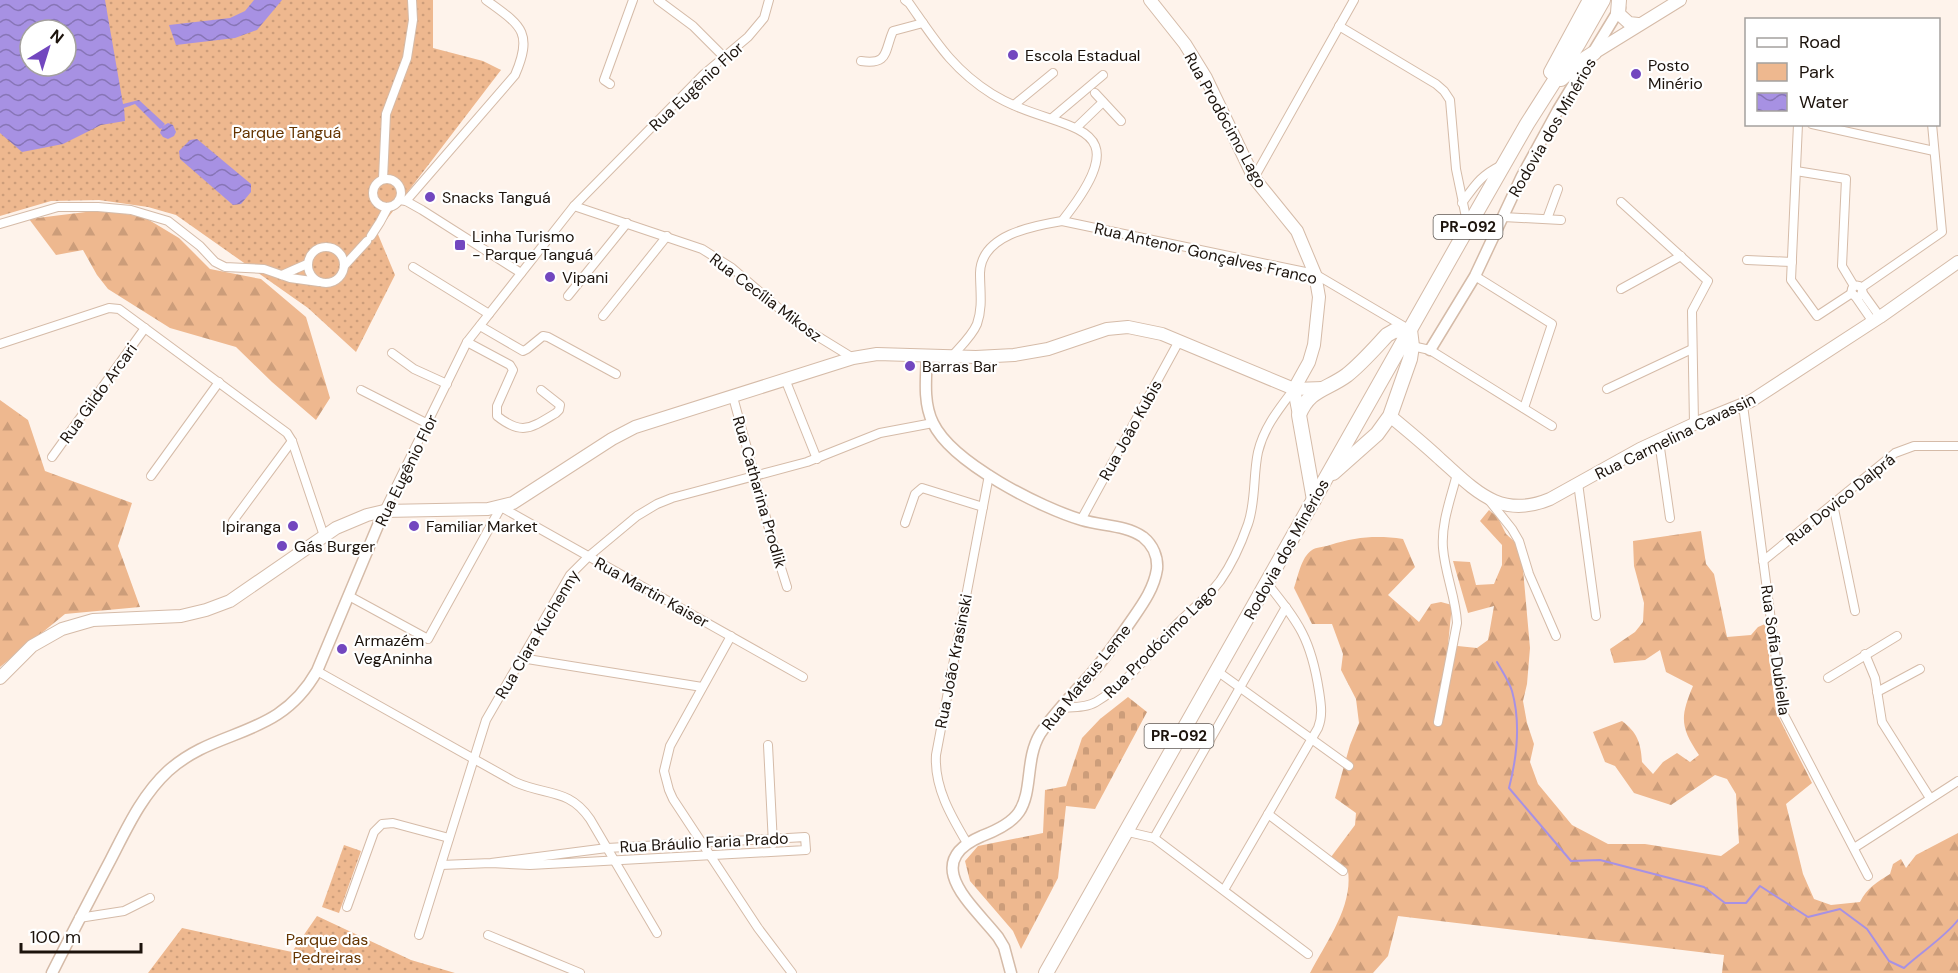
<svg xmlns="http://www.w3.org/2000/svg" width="1958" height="973" font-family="'DM Sans',sans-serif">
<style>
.green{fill:url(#green-dots);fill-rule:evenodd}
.forest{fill:url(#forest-firs)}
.cemetery{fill:url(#cemetery-stones)}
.water{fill:url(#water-waves);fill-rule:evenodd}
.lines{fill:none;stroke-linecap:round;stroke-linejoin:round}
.stream{stroke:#a791e3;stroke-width:2}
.minor-casing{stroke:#d5bba8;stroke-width:10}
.tertiary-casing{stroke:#d5bba8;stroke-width:13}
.secondary-casing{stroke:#d5bba8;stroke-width:14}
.primary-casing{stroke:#d5bba8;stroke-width:16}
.minor{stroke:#fff;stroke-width:8}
.tertiary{stroke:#fff;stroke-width:10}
.secondary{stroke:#fff;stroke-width:12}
.primary{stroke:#fff;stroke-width:14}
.poi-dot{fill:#7247bf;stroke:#fff;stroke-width:2}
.labels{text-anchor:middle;stroke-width:4.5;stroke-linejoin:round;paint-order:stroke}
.shield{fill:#fff;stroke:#605a55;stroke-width:1.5}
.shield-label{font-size:15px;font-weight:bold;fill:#1c130c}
.poi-label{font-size:16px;fill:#1c130c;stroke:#fff;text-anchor:start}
.street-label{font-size:16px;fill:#1c130c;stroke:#fff}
.park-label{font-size:16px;fill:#643400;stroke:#fff}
</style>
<defs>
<pattern id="green-dots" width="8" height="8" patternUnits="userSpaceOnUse" patternTransform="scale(1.5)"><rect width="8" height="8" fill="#eeb88f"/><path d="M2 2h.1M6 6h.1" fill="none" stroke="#cc9d7a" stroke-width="1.8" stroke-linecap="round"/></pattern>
<pattern id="forest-firs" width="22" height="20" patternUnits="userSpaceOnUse" patternTransform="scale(1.5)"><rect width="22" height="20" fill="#eeb88f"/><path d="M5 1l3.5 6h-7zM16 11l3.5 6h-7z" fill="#cc9d7a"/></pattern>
<pattern id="cemetery-stones" width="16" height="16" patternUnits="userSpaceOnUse" patternTransform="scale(1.5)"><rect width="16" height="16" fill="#eeb88f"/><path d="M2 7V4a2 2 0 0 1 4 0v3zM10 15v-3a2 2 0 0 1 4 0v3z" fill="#cc9d7a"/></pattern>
<pattern id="water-waves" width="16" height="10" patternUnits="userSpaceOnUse" patternTransform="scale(1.5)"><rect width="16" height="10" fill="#a791e3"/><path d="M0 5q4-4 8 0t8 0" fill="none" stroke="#8775b6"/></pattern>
</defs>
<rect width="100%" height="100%" fill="#fef3eb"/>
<g class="green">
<path d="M0,0H433V48L483,61L501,70L377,232L395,275L356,352L308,308L176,215L148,207L99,200L51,201L0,216ZM30,30H66V66H30Z"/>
<path d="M344,845L361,851L339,913L322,907Z"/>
<path d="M317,916L411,960L455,973H148L182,928L292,952Z"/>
</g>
<g class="forest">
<path d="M102,210L144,217L179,238L210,269L261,279L306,317L330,398L316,420L272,382L236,347L170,328L108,289L97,275L83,250L56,255L29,219Z"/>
<path d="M0,400L28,420L45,471L132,503L118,546L140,607L65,614L0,667Z"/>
<path d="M1489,510L1498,518L1506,534L1516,543L1522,558L1530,648L1527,684L1523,701L1527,723L1534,744L1530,762L1538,784L1572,825L1608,844H1645L1721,856L1739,843L1736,794L1727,779L1715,775L1671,805L1634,793L1615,766L1605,762L1593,732L1622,721C1637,732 1641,743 1642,762L1653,774L1663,762L1677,753L1690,762L1699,755C1680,727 1680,717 1693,686L1666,672L1660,650L1645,660L1614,663L1610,649L1635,632L1643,622L1644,603L1634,566L1633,541L1701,531L1706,564L1714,574L1727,637L1751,635L1758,627L1765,624L1776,712L1812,783L1786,804L1803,874L1814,899L1831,905L1860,902C1867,888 1877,882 1890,874L1893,864L1901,859L1906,868L1916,855L1958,833V973H1722L1724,955L1398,916L1388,956L1373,973H1310C1326,942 1353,907 1348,871L1331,857L1355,825L1356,813L1335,798L1350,745L1359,723L1356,699L1341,670L1343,654L1332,624H1312L1294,588C1298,577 1301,557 1312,550C1316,547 1324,547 1330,545C1356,537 1376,535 1403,539L1415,567L1388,595L1419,622L1431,604L1441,602L1452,605L1448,645L1477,648L1488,640L1494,606L1468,613L1453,561L1470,562L1476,585L1494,584L1502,565V545L1480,521Z"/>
</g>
<path class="cemetery" d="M1128,697L1147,712L1095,809L1066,806L1058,878L1021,949L1013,931L970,881L965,861L978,846L1043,833L1045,790L1066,786L1082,738L1100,719Z"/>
<g class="water">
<path d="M0,0H105L123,104L139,100L165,124L163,126L168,123L173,125L176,132L174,136L168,139L163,137L160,133L162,128L160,129L135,104L124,108L125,121L101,125L63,144L22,152L0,133ZM30,30H66V66H30Z"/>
<path d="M254,0H282L257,30L235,38L176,45L169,25L230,18L245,11Z"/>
<path d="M197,139L251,184V192L241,204L233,205L180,159L179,151L190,140Z"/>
</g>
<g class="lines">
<path class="stream" d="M1497,662C1502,671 1509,681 1512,691C1521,723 1517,757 1509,788L1571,861L1600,860L1704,887L1725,903H1746L1760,886L1808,917L1840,909L1867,929L1889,961L1904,968C1920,953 1945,937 1958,920"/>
<g class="minor-casing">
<g id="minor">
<path d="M658,0L693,26L724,57"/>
<path d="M905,0L909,3C935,40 952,69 992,94C1058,135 1147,114 1062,221C1032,226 981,235 980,273C980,291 983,307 977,324C972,336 961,346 952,356"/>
<path d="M1339,26L1436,84L1444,91L1450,100L1456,169L1468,227"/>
<path d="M861,61C889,65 884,52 893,31L923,23"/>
<path d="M610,84L604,80L633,0"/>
<path d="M1095,93L1121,121"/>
<path d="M1014,105L1053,73"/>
<path d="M1052,118L1103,75"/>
<path d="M1798,124L1791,280L1817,316L1852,293"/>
<path d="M1812,124L1934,151"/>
<path d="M1077,127L1103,102"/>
<path d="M1796,171L1846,179L1842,266L1854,286"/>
<path d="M1254,178L1354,0"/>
<path d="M383,179L386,114L407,58L413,20L412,0"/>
<circle cx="387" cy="193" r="14"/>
<path d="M399,200L406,201L422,210L521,273"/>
<path d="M406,201L515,75C534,31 520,25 486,0"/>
<path d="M1621,202L1708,281L1692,311L1694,424"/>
<path d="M1462,203C1475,185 1481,175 1502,165"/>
<path d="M574,206L702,249L732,268L796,323L853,358"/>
<path d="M1503,217L1561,220"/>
<path d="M1547,219L1558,189"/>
<path d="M1062,221L1315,274L1410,330"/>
<path d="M0,224L58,207H98L131,210L168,221L200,246L215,262L225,267L264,269L290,278L319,282"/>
<path d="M371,236L380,222L388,207"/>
<circle cx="326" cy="265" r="18"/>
<path d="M1747,260L1792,262"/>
<path d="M344,266L367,241"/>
<path d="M413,267L489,314"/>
<path d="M282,275L307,264"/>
<path d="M1475,276L1552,324L1524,408"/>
<circle cx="1857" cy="291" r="5.5"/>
<path d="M1861,288L1942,232L1932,124"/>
<path d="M1621,289L1681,256"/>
<path d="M1862,292L1880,317"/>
<path d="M568,296L627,223"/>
<path d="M1855,296L1873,322"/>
<path d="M603,316L667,236"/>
<path d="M480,326L523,351L527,349L543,336L548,337L616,374"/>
<path d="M467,342L510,365L513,370L497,406V416C522,436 531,428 556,413L559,410L560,405L541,390"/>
<path d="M0,344L109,308L119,309L287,433L292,441L324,536"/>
<path d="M1412,346L1430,350L1552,426"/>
<path d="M392,353L414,369L447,384"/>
<path d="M785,379L817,459"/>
<path d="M1607,389L1692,349"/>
<path d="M361,390L428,424"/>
<path d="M733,397L771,536L787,587"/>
<path d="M1743,405L1783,713L1868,876"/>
<path d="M1659,441L1670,518"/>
<path d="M52,457L145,328"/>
<path d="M151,476L219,382"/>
<path d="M1578,483L1596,616"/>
<path d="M1488,499L1512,529L1519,541L1529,574L1556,636"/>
<path d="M1833,504L1855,611"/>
<path d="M384,511L467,342L574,206L704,74L748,37L764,18L769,0"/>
<path d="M1081,520L1179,341"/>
<path d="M233,521L292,441"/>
<path d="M905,523L915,494L922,488L983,507"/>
<path d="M1763,561L1895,453L1914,446H1958"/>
<path d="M349,596L428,639L501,507L803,677"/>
<path d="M731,636L670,746L664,771L669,790L673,799L758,928L792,973"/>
<path d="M1865,654L1875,678L1882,722L1930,798"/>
<path d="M521,658L702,687"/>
<path d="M317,671L515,782C546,796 569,788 590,819L657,933"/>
<path d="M1217,671L1349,766"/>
<path d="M1828,678L1897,636"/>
<path d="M1877,692L1920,669"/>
<path d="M1061,708C1072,707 1086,708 1096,702C1126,685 1154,648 1178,623C1192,609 1208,597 1220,581C1232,564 1241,544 1248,524C1256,501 1253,475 1258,452C1264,427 1279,409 1294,389"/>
<path d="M1438,722L1457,623C1456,598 1445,574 1443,548C1441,523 1451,498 1457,474"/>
<path d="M768,745L773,844"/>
<path d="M1268,814L1343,871"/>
<path d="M1124,831L1154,838L1308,954"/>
<path d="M1154,838L1286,607"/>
<path d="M967,843C951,816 934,787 936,755L989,475"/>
<path d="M1854,848L1958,781"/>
<path d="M441,865L491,863L607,848L805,837L806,850L530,865L491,863"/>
<path d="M1224,890L1318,728C1323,716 1321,704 1319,691C1311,639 1299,623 1267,583"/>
<path d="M347,907L374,832L382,824L393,823L449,838"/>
<path d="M79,918L124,911L150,898"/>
<path d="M419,935L486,720L570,575L589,556L637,516L657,504L672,498L807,462L880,433L933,423"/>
<path d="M488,935L580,973"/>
</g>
</g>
<g class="tertiary-casing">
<g id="tertiary">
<path d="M1430,350L1475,276L1522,176L1558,110L1620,8"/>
<path d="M927,356C926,378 923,403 933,423C952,463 1041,508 1082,520C1102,526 1126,525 1143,537C1153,545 1158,557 1157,569C1154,589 1142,605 1131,621C1118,640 1105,658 1090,675C1073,694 1054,713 1040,734C1025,759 1033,791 1019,812C1011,824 995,831 982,836C919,863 973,905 998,937L1004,947L1011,973"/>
<path d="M52,973C71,935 91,897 111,859C127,828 142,795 168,771C218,726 278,740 317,671L384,511"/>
</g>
</g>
<g class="secondary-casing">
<g id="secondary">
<path d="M1150,0L1185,44L1206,78L1254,178L1297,231L1315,274L1319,297L1314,345L1309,362L1294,389"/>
<path d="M1618,13L1629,23L1638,24"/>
<path d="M1594,53L1680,0"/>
<path d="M1294,389L1299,415"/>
<path d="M1390,416C1407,430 1424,444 1440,459C1475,490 1500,520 1550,499L1640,449L1694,424L1751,401L1880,317L1958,262"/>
<path d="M0,678L32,646L62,629L93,620L181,616L206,610L230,601L336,528L367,515L384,511L488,509L513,503L612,439L635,427L853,358L877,354L976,357L1014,355L1048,349L1107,329L1128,327L1162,334L1294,389L1323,388"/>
</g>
</g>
<g class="primary-casing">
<g id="primary">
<path d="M1618,13L1619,0"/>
<path d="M1551,72L1590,0"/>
<path d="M1561,79L1580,62L1594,53"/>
<path d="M1333,473L1377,434L1390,416L1410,359L1412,346L1410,330"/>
<path d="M1314,500L1299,415C1309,389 1327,390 1347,375C1362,363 1374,349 1387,335L1394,331L1410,330"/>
<path d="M1046,973L1468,227L1527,124L1578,44L1603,0"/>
</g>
</g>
<use href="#minor" class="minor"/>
<use href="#tertiary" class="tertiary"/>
<use href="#secondary" class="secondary"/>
<use href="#primary" class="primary"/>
</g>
<g class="poi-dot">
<circle cx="1013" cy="55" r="6"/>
<circle cx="1636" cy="74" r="6"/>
<circle cx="430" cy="197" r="6"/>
<rect x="454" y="239" width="12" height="12" rx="3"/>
<circle cx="550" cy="277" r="6"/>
<circle cx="910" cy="366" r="6"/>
<circle cx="293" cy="526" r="6"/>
<circle cx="414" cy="526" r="6"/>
<circle cx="282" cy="546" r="6"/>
<circle cx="342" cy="649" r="6"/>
</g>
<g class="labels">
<g class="shield">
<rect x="1433.5" y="215" width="69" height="24" rx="4.5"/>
<rect x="1144.5" y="724" width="69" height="24" rx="4.5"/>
</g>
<g class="shield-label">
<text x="1468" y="232">PR-092</text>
<text x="1179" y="741">PR-092</text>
</g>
<g class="poi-label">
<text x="1025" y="61">Escola Estadual</text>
<text x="1648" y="71">Posto<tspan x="1648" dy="18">Minério</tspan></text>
<text x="442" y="203">Snacks Tanguá</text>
<text x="472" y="242">Linha Turismo<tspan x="472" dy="18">- Parque Tanguá</tspan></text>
<text x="562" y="283">Vipani</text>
<text x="922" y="372">Barras Bar</text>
<text x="281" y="532" text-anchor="end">Ipiranga</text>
<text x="426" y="532">Familiar Market</text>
<text x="294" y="552">Gás Burger</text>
<text x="354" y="646">Armazém<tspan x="354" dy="18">VegAninha</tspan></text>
</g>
<g class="street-label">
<text transform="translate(696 86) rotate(-43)" y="6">Rua Eugênio Flor</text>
<text transform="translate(1226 120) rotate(61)" y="6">Rua Prodócimo Lago</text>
<text transform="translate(1552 127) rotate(-60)" y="6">Rodovia dos Minérios</text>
<text transform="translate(1206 253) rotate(13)" y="6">Rua Antenor Gonçalves Franco</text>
<text transform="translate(766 297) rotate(37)" y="6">Rua Cecília Mikosz</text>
<text transform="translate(98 393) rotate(-54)" y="6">Rua Gildo Arcari</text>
<text transform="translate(1130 430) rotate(-61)" y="6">Rua João Kubis</text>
<text transform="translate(1675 436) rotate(-26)" y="6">Rua Carmelina Cavassin</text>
<text transform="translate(406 470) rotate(-64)" y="6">Rua Eugênio Flor</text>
<text transform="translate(760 492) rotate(74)" y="6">Rua Catharina Prodlik</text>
<text transform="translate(1840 499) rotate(-39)" y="6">Rua Dovico Dalprá</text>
<text transform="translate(1286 549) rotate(-61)" y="6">Rodovia dos Minérios</text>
<text transform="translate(652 592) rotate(29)" y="6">Rua Martin Kaiser</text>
<text transform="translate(537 634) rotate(-59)" y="6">Rua Clara Kuchenny</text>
<text transform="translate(1160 641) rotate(-45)" y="6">Rua Prodócimo Lago</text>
<text transform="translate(1776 650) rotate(82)" y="6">Rua Sofia Dubiella</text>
<text transform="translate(953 661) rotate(-79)" y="6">Rua João Krasinski</text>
<text transform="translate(1086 677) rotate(-51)" y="6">Rua Mateus Leme</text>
<text transform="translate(704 842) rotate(-3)" y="6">Rua Bráulio Faria Prado</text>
</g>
<g class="park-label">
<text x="287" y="138">Parque Tanguá</text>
<text x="327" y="945">Parque das<tspan x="327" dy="18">Pedreiras</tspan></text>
</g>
</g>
<rect x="1745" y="18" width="195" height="108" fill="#ffffff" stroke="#a4a19e" stroke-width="1.5"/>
<rect x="1757" y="38" width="30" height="9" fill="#ffffff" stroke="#a4a19e" stroke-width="1.5"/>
<text x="1799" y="48" font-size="18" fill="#1c130c">Road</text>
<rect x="1757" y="63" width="30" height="18" fill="#eeb88f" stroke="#a4a19e" stroke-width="1.5"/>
<text x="1799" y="78" font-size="18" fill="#1c130c">Park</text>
<rect x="1757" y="93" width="30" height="18" fill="url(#water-waves)" stroke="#a4a19e" stroke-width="1.5"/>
<text x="1799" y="108" font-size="18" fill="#1c130c">Water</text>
<g transform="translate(48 48) rotate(38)"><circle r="28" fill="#ffffff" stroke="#a4a19e" stroke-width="1.5"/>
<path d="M0-4.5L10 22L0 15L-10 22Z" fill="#7247bf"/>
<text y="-9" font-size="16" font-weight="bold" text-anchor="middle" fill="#1c130c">N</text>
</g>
<path d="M21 943v9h120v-9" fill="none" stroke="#1c130c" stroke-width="3"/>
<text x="30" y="943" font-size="18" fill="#1c130c" stroke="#ffffff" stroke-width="4.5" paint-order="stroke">100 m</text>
</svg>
